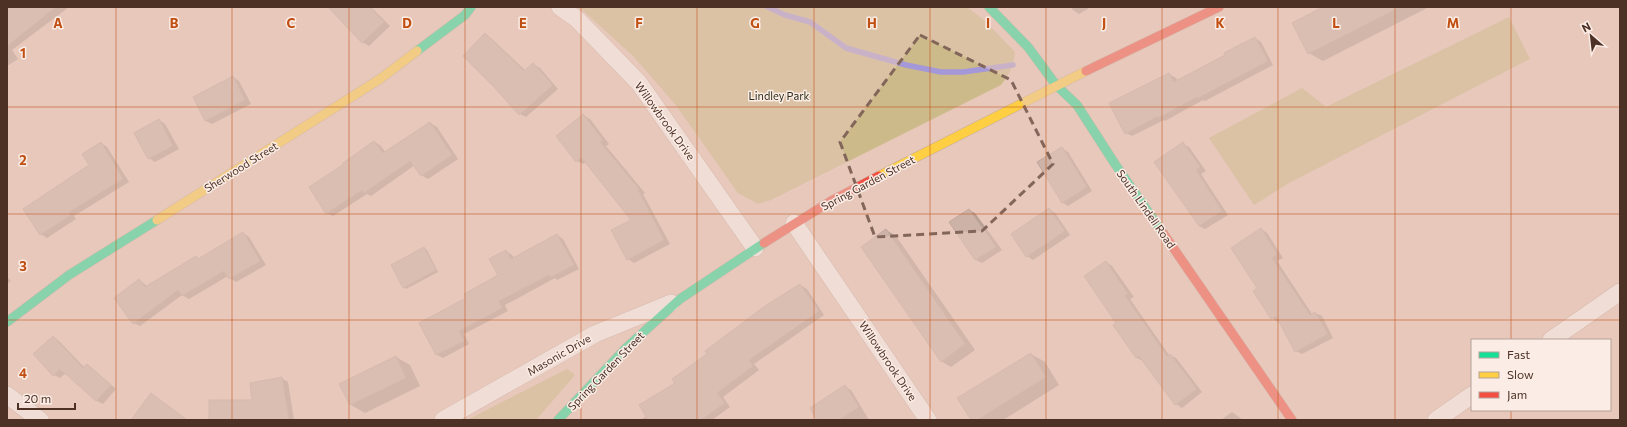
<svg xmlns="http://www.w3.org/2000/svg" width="1627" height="427" font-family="Commissioner,sans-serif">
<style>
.green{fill:#ccba8a}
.shadow{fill:#0003}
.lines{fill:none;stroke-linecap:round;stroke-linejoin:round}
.stream{stroke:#a498d8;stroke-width:5.5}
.building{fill:#cdb2a7;stroke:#c2a79c}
.street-casing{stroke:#c2a79c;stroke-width:18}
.fast-casing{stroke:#c2a79c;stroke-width:10}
.slow-casing{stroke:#c2a79c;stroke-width:10}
.jam-casing{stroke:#c2a79c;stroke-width:10}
.street{stroke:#fbf7f5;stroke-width:17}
.fast{stroke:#16e098;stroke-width:9}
.slow{stroke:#ffcf43;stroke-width:9}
.jam{stroke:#f24e42;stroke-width:9}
.marked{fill:none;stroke:#83665a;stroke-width:3;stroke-dasharray:8 5;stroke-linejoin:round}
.grid{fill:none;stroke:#c14f12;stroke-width:1;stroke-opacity:0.55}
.labels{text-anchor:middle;stroke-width:3;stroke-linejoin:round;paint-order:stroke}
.park-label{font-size:11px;fill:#2d2c17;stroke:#fbede6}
.street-label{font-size:11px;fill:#4d3125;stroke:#fbede6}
.grid-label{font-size:13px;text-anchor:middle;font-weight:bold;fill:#c14f12;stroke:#fbede6;stroke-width:3;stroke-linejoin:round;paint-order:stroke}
</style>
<rect width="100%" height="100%" fill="#e7c8bb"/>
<g class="green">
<path d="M579,7H967L984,20L1015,52C1013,66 1010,74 1001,85L771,200L758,204L738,193L675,104L633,56Z"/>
<path d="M1509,17L1530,59L1289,183L1254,205L1209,138L1302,88L1326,107Z"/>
<path d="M567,369L575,375L536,420H467Z"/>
</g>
<g class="shadow">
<path d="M7,7H69L12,50L18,59L7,66Z"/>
<path d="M338,7H371L390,26L369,46L362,42Z"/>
<path d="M1071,7H1091L1079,14L1073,10Z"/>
<path d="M1326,7H1429L1323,61L1309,53Z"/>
<path d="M485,34L491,38L526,71L533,64L540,68L558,89L526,117L520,114Z"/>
<path d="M1255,38L1261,42L1273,65L1205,101L1203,100L1165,121L1164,120L1132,136L1126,133L1169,74L1176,78L1178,81L1226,56Z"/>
<path d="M233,77L239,81L251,104L212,124L206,121L194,98Z"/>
<path d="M583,115L590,119L609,144L606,146L645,193L643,194L670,244L634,263L628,259L633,220L586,162L583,164L577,161Z"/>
<path d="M159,120L165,124L179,149L155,162L149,158Z"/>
<path d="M430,123L437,127L458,159L428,179L421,175L415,165L371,196L367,194L333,216L326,213L345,165L375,142L381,146L386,153Z"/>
<path d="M101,143L107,147L129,182L74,216L76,219L47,238L41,234L90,166Z"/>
<path d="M1183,144L1189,147L1206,171L1201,174L1228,215L1205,229L1199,226Z"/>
<path d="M1062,148L1068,152L1092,191L1068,206L1062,202Z"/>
<path d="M1049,209L1055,213L1070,235L1033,260L1027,256Z"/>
<path d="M969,210L975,213L1002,250L982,263L976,260L950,222Z"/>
<path d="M1261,229L1267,233L1283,258L1277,261L1312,314L1315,313L1322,316L1333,338L1302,354L1296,351L1279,321L1278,322L1272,318L1258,288Z"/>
<path d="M886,230L896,236L975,350L951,367L941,361Z"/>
<path d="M243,233L249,237L266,265L236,282L230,278L228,276L189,299L182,295L140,326L134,323L139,280L147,286L196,257L199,259Z"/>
<path d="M557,235L563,239L579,269L557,280L555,278L505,305L508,311L464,334L469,344L443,358L437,355L420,324L467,299L499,276L506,251L512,255L514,258Z"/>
<path d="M424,248L427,250L438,272L406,289L404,287Z"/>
<path d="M1106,262L1112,266L1134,297L1130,299L1169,355L1176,358L1202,392L1182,408L1176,404L1143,361L1137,358L1114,326L1117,324Z"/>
<path d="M7,277L11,281L7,284Z"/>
<path d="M800,285L807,289L824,315L754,364L759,370L723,397L730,407L712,420H640L647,416L676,383Z"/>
<path d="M53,337L59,341L85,368L87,365L93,369L116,389L103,404L97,401L66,373L60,378L54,375Z"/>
<path d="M1031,354L1045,362L1059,385L1003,420H972Z"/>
<path d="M396,357L410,365L420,386L365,413L351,405L341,384Z"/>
<path d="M281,378L288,382L294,420H210L254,401Z"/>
<path d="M845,387L851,390L869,420H819Z"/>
<path d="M1232,412L1243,420H1221Z"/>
</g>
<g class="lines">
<path class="stream" d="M768,7L785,15L810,22L846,48L906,65L941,72H963L1013,65"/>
</g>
<g class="building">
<path d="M7,7H56L7,46Z"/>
<path d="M328,7H370L384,22L362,43Z"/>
<path d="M1323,7H1400L1308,54L1292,23Z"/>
<path d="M485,33L524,71L533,63L553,85L519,115L494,87L463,56Z"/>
<path d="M1255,37L1268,61L1198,98L1197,97L1158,118V116L1125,134L1109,103L1169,73L1174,82L1225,55L1224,53Z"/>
<path d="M233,76L245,100L205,121L193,97Z"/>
<path d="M583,114L603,140L600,142L639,189L638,190L664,240L627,260L611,230L631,220L581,157L576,162L556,136Z"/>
<path d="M159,119L173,146L148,159L134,133Z"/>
<path d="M430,122L452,155L421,176L410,161L364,193L362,190L326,214L309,187L344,164L343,163L374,141L383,153Z"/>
<path d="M101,142L123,179L69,212L71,215L40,235L23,209L89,165L82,154Z"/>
<path d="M1183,142L1200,167L1196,170L1222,211L1199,226L1154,162Z"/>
<path d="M1062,147L1087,187L1062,203L1037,162Z"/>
<path d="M1049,208L1065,231L1026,257L1011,234Z"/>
<path d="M969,209L996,247L975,260L949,222Z"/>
<path d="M1261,228L1277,254L1272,258L1310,315L1315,312L1328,334L1295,352L1276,316L1271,319L1253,291L1257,288L1231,248Z"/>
<path d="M886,229L965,344L941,362L861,247Z"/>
<path d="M243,232L260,261L229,279L224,271L182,296L178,290L133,324L114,298L139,279L145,287L196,256L198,259Z"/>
<path d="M557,234L574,265L551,277L549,275L499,301L502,308L459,331L464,341L436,355L419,323L466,298L464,294L498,275L489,259L506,250L511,259Z"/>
<path d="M424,247L436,270L403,288L391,265Z"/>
<path d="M1106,261L1128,294L1125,296L1167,356L1170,354L1197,389L1175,405L1139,356L1136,358L1113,325L1116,323L1084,276Z"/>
<path d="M800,284L819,311L749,360L753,366L717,393L725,403L701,420H648L639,405L675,383L672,379L707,354L705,351L765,306Z"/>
<path d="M53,336L83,368L87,364L111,385L96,401L60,369L53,376L33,354Z"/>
<path d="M1031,353L1046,377L977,420H971L957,398Z"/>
<path d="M396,356L406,378L350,405L339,384Z"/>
<path d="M282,377L289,420H209V400H252L250,383Z"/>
<path d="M845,385L859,407L839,420H817L810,408Z"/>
<path d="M151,393L187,420H131Z"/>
</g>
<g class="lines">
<g class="street-casing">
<g id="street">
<path d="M560,7L577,19L639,83L755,248"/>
<path d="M794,223L928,420"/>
<path d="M1551,340L1620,292"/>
<path d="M7,395L40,420"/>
<path d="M443,420L595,334L671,303"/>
<path d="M1436,420L1472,395"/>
</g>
</g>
<g class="fast-casing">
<g id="fast">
<path d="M989,7L1028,47L1056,85L1077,105L1115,164L1163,233"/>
<path d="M417,51L465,15L471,7"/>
<path d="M7,322L69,275L157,220"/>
<path d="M558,420L626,348L680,299L764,243"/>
</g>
</g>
<g class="slow-casing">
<g id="slow">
<path d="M879,176L1086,71"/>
<path d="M157,220L380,79L417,51"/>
</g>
</g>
<g class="jam-casing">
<g id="jam">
<path d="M1086,71L1219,7"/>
<path d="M1163,233L1292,420"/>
<path d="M764,243L831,201L879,176"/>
</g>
</g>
<use href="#street" class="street"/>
<use href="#fast" class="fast"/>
<use href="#slow" class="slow"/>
<use href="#jam" class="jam"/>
</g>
<path d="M0 0H1627V427H0ZM920,35L1011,80L1053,164L982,231L875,237L840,142Z" fill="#e7c8bb" fill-opacity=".55" fill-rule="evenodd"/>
<path class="marked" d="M920,35L1011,80L1053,164L982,231L875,237L840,142Z"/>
<path class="grid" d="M116,7V420M232,7V420M349,7V420M465,7V420M581,7V420M697,7V420M814,7V420M930,7V420M1046,7V420M1162,7V420M1278,7V420M1395,7V420M1511,7V340M7,107H1620M7,214H1620M7,320H1620M1511,410V420"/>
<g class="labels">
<g class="park-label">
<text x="779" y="100">Lindley Park</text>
</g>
<g class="street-label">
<text transform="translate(665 121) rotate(54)" y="4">Willowbrook Drive</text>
<text transform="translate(241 167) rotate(-32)" y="4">Sherwood Street</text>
<text transform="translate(868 183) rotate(-28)" y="4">Spring Garden Street</text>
<text transform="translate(1146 209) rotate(55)" y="4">South Lindell Road</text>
<text transform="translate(559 355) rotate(-30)" y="4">Masonic Drive</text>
<text transform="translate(888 361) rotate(56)" y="4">Willowbrook Drive</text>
<text transform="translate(606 371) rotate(-46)" y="4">Spring Garden Street</text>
</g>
</g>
<g class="grid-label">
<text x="58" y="28">A</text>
<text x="174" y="28">B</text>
<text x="291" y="28">C</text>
<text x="407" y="28">D</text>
<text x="523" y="28">E</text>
<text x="639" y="28">F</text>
<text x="755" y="28">G</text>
<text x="872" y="28">H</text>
<text x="988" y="28">I</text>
<text x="1104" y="28">J</text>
<text x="1220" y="28">K</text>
<text x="1336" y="28">L</text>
<text x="1453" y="28">M</text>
<text x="23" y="58">1</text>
<text x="23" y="165">2</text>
<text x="23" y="271">3</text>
<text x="23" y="378">4</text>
</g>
<rect width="1627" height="427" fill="none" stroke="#4d3125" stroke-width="16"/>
<rect x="1471" y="339" width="140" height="72" fill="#fbede6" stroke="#b5a299"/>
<rect x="1479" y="352" width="20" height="6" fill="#16e098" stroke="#b5a299"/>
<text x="1507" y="359" font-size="12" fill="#4d3125">Fast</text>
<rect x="1479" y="372" width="20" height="6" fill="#ffcf43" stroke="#b5a299"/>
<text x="1507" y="379" font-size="12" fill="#4d3125">Slow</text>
<rect x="1479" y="392" width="20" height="6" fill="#f24e42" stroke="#b5a299"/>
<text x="1507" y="399" font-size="12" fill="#4d3125">Jam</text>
<g transform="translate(1591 36) rotate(332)" stroke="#fbede6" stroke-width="3" paint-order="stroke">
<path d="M0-3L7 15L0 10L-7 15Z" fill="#4d3125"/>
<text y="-6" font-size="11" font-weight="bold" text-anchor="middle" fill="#4d3125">N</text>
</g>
<path d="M18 403v6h57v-6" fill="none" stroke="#4d3125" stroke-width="2"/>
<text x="24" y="403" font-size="12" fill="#4d3125" stroke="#fbede6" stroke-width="3" paint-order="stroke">20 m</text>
</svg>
